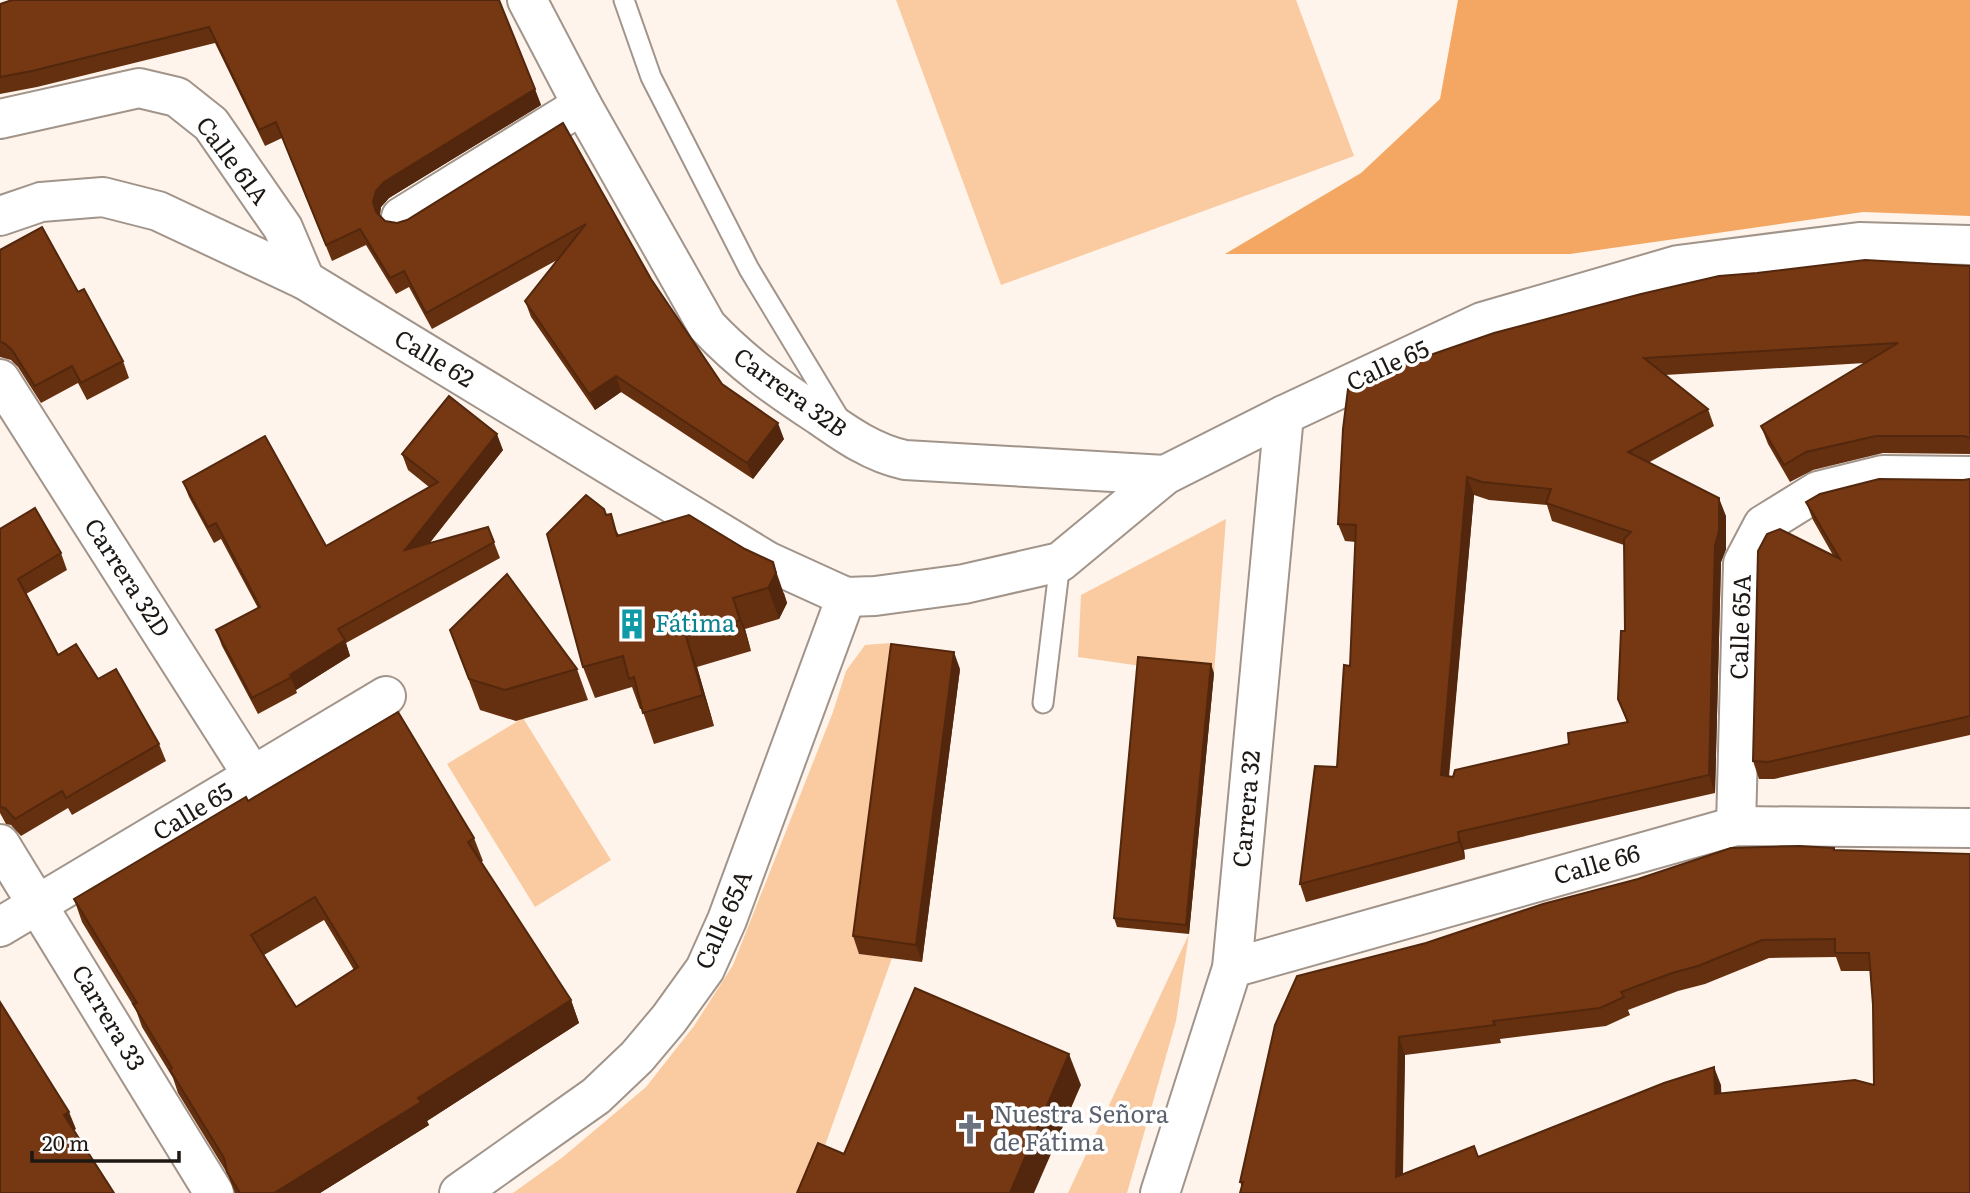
<svg xmlns="http://www.w3.org/2000/svg" width="1970" height="1193" font-family="Literata,serif">
<style>
.green{fill:#facaa1}
.forest{fill:#f3a763}
.lines{fill:none;stroke-linecap:round;stroke-linejoin:round}
.service-casing{stroke:#a1948a;stroke-width:23}
.minor-casing{stroke:#a1948a;stroke-width:42}
.tertiary-casing{stroke:#a1948a;stroke-width:42}
.secondary-casing{stroke:#a1948a;stroke-width:42}
.service{stroke:#fff;stroke-width:19}
.minor{stroke:#fff;stroke-width:38}
.tertiary{stroke:#fff;stroke-width:38}
.secondary{stroke:#fff;stroke-width:38}
.wall{fill:#65300f;fill-rule:evenodd}
.shaded-wall{fill:#52270d}
.building{fill:#753812;stroke:#52270d;stroke-width:2;fill-rule:evenodd}
.labels{text-anchor:middle;stroke-width:7;stroke-linejoin:round;paint-order:stroke}
.street-label{font-size:24px;fill:#1d1814;stroke:#fff}
.culture-label{font-size:24px;fill:#0d838f;stroke:#fff;text-anchor:start}
.worship-label{font-size:24px;fill:#5b616d;stroke:#fff;text-anchor:start}
</style>
<rect width="100%" height="100%" fill="#fff4eb"/>
<g class="green">
<path d="M896,0H1296L1354,156L1001,285Z"/>
<path d="M1226,519L1214,673L1141,666L1078,657L1081,595Z"/>
<path d="M889,643L895,661L859,954L892,958L818,1165L804,1193H513L563,1157L646,1087L694,1026L733,965L833,712L846,671L865,645Z"/>
<path d="M523,718L611,860L535,907L447,764Z"/>
<path d="M1189,934L1176,1021L1127,1193H1068Z"/>
</g>
<path class="forest" d="M1458,0H1970V216L1863,212L1570,254H1225L1361,173L1440,99Z"/>
<g class="lines">
<g class="service-casing">
<g id="service">
<path d="M624,0L651,77L749,269L839,418"/>
<path d="M1043,703L1060,562"/>
</g>
</g>
<g class="minor-casing">
<g id="minor">
<path d="M527,0L582,105L707,326C742,363 777,388 820,416C847,435 873,453 905,460L1165,475"/>
<path d="M0,119L139,88L177,97L211,124L283,228L305,280"/>
<path d="M401,217L582,105"/>
<path d="M0,379L253,776"/>
<path d="M1736,826L1743,563L1763,525L1818,491L1883,475L1970,476"/>
<path d="M0,927L386,696"/>
</g>
</g>
<g class="tertiary-casing">
<g id="tertiary">
<path d="M1232,968L1736,826L1970,828"/>
<path d="M459,1193L596,1096L637,1057L669,1019L705,969L727,920L846,597"/>
<path d="M1160,1193L1232,968L1284,415"/>
</g>
</g>
<g class="secondary-casing">
<g id="secondary">
<path d="M0,216L41,202L103,197L158,211L305,280L767,561L846,597L875,596L964,584L1060,562L1165,475L1284,415L1482,322L1678,265L1859,242L1970,245"/>
<path d="M0,844L214,1193"/>
</g>
</g>
<use href="#service" class="service"/>
<use href="#minor" class="minor"/>
<use href="#tertiary" class="tertiary"/>
<use href="#secondary" class="secondary"/>
</g>
<g class="wall">
<path d="M499,0L541,105L389,198L381,207L380,215L385,221L397,223L407,220L563,123L651,279L722,384L784,439L753,479L621,392L595,410L531,317L525,301L559,259L432,329L409,287L396,294L366,245L332,261L282,138L265,146L215,43L37,87L0,94V4Z"/>
<path d="M0,250L78,292L123,361L129,378L87,400L78,383L41,403L18,367L11,360L0,357Z"/>
<path d="M1970,266V454L1883,453L1813,470L1790,482L1768,444L1761,426L1865,363L1665,375L1708,409L1714,426L1648,463L1726,516V549L1721,562L1715,793L1464,850L1465,859L1306,902L1300,884L1337,767L1350,666L1356,542L1345,541L1338,524L1343,429ZM1474,495L1489,500L1547,505L1552,521L1624,545L1625,631L1618,699L1627,722L1569,744L1453,777H1449Z"/>
<path d="M503,450L429,544L488,527L500,558L346,643L350,656L296,690L297,693L258,714L222,646L216,630L258,608L221,539L214,543L189,497L183,482L326,546L429,487L408,470L402,454Z"/>
<path d="M1970,479V735L1774,779H1759L1753,761L1834,557L1813,520L1806,502Z"/>
<path d="M606,515L619,535L784,593L787,603L779,619L745,629L751,651L697,667L714,726L654,744L642,709H640L632,687L595,698L583,667Z"/>
<path d="M0,529L61,553L67,570L26,594L58,655L98,679L159,744L166,761L72,815L68,808L21,836L11,825L6,824L0,813Z"/>
<path d="M450,630L577,669L588,700L516,721L480,710Z"/>
<path d="M960,669L922,962L859,954L853,936Z"/>
<path d="M1214,673L1189,934L1117,927L1114,918Z"/>
<path d="M248,801L474,838L483,861L481,862L571,1000L579,1023L427,1121L429,1125L320,1193H235L227,1173L178,1093L173,1078L142,1027L136,1010L82,922L74,899ZM324,920L354,970L296,1007L264,955Z"/>
<path d="M1834,848L1970,1193L1242,1187L1240,1182L1275,1025ZM1836,957L1841,971H1870L1873,1005L1874,1085L1721,1094V1085L1478,1157L1403,1174L1405,1055L1501,1043L1500,1039L1606,1026L1630,1015L1628,1010L1678,991L1705,984L1769,958Z"/>
</g>
<g class="shaded-wall">
<path d="M535,89L541,105L389,198L381,207L379,218L382,228L373,202L376,191L384,182Z"/>
<path d="M616,376L621,392L595,410L589,394Z"/>
<path d="M778,423L784,439L753,479L747,463Z"/>
<path d="M497,434L503,450L411,566L405,550Z"/>
<path d="M1467,477L1474,495L1447,793L1441,775Z"/>
<path d="M1719,498L1726,516V549L1721,562L1715,793L1709,775L1715,545Z"/>
<path d="M773,562L787,603L779,619L768,588Z"/>
<path d="M733,598L745,629L751,651L740,620Z"/>
<path d="M686,636L697,667L714,726L703,695Z"/>
<path d="M345,640L350,656L296,690L290,675Z"/>
<path d="M954,652L960,669L922,962L916,945Z"/>
<path d="M1211,664L1214,673L1189,934L1186,925Z"/>
<path d="M1458,832L1464,850L1465,859L1459,842Z"/>
<path d="M571,1000L579,1023L427,1121L429,1125L320,1193H274L418,1098Z"/>
<path d="M1399,1037L1405,1055L1402,1193L1396,1177Z"/>
<path d="M1069,1054L1081,1085L1034,1193H1010Z"/>
<path d="M1714,1067L1721,1085L1722,1112L1715,1094Z"/>
<path d="M69,1112L76,1129L70,1133L64,1115Z"/>
</g>
<g class="building">
<path d="M12,0H499L535,89L384,182L376,191L373,202L376,212L385,221L397,223L407,220L563,123L651,279L722,384L778,423L747,463L616,376L589,394L525,301L586,224L426,313L404,271L390,278L360,229L326,245L276,122L259,130L209,27L32,71L0,77V4Z"/>
<path d="M42,227L78,292L84,289L123,361L81,383L72,366L35,386L12,350L4,343L0,342V250Z"/>
<path d="M1865,260L1970,266V438L1964,436H1876L1806,452L1784,465L1761,426L1898,343L1644,358L1708,409L1628,452L1719,498V531L1715,545L1709,775L1458,832L1459,842L1300,884L1315,766L1337,767L1344,665L1350,666L1356,525L1338,524L1343,429L1348,389L1410,362L1494,333L1641,294L1719,276L1757,273ZM1467,477L1482,482L1551,489L1546,503L1631,532L1624,539L1625,631H1621L1618,699L1628,722L1568,733L1569,744L1455,770L1453,777L1441,775Z"/>
<path d="M449,396L497,434L405,550L488,527L494,542L338,629L345,640L290,675L292,677L252,698L216,630L260,607L216,523L208,527L183,482L265,436L326,546L438,482L402,454Z"/>
<path d="M1879,479L1963,480L1970,479V716L1768,762L1753,761L1758,551L1767,534L1780,529L1840,559L1806,502L1820,494Z"/>
<path d="M586,495L604,509L606,515L611,514L617,536L689,515L745,549L773,562L776,573L768,588L733,598L740,620L686,636L703,695L643,713L634,677L629,679L623,656L583,667L547,534Z"/>
<path d="M35,508L61,553L18,579L58,655L76,644L98,679L116,669L159,744L66,798L62,791L15,819L5,808L0,807V529Z"/>
<path d="M507,574L577,669L505,690L469,679L450,630Z"/>
<path d="M891,644L954,652L916,945L853,936Z"/>
<path d="M1138,657L1211,664L1186,925L1114,918Z"/>
<path d="M398,712L474,838L468,842L571,1000L418,1098L421,1102L274,1193H240L227,1172L224,1158L170,1070L172,1068L133,1004L137,1003L74,899L246,797L248,801ZM315,897L358,967L296,1007L251,935Z"/>
<path d="M1799,846L1834,848V850L1970,854V1193H1240L1243,1182H1240L1275,1025L1297,976L1426,943L1543,904L1638,879L1731,848ZM1835,939V953H1869L1873,1005L1874,1085L1855,1080L1715,1094L1714,1067L1664,1083L1478,1157L1474,1146L1396,1177L1399,1037L1495,1025L1493,1021L1600,1008L1624,997L1621,992L1672,973L1698,966L1762,940Z"/>
<path d="M915,988L1069,1054L1010,1193H797L818,1143L844,1154Z"/>
<path d="M0,1002L69,1112L64,1115L114,1193H0Z"/>
</g>
<defs>
<g id="building-bare" transform="scale(2.415)"><path d="M-4-6H4V6H1V3H-1V6H-4ZM-2.5-4.3h1.7v1.8h-1.7ZM.8-4.3h1.7v1.8H.8ZM-2.5-1h1.7V.8h-1.7ZM.8-1h1.7V.8H.8Z" fill="#0f9aa8" stroke="#fff" stroke-width="2.5" paint-order="stroke"/></g>
<g id="church-bare" transform="scale(2.415)"><path d="M-1.2-6h2.4v3.5h3.3v2.4h-3.3V6h-2.4V-.1h-3.3v-2.4h3.3Z" fill="#6b7280" stroke="#fff" stroke-width="2.5" paint-order="stroke"/></g>
</defs>
<g fill-rule="evenodd">
<use href="#building-bare" x="632" y="624"/>
<use href="#church-bare" x="970" y="1129"/>
</g>
<g class="labels">
<g class="street-label">
<text transform="translate(232 161) rotate(53)" y="8">Calle 61A</text>
<text transform="translate(434 359) rotate(31)" y="8">Calle 62</text>
<text transform="translate(1388 366) rotate(-25)" y="8">Calle 65</text>
<text transform="translate(790 393) rotate(36)" y="8">Carrera 32B</text>
<text transform="translate(127 578) rotate(57)" y="8">Carrera 32D</text>
<text transform="translate(1741 627) rotate(-88)" y="8">Calle 65A</text>
<text transform="translate(1247 809) rotate(-85)" y="8">Carrera 32</text>
<text transform="translate(193 812) rotate(-31)" y="8">Calle 65</text>
<text transform="translate(1597 865) rotate(-16)" y="8">Calle 66</text>
<text transform="translate(724 920) rotate(-66)" y="8">Calle 65A</text>
<text transform="translate(108 1018) rotate(59)" y="8">Carrera 33</text>
</g>
<g class="culture-label">
<text x="655" y="632">Fátima</text>
</g>
<g class="worship-label">
<text x="993" y="1123">Nuestra Señora<tspan x="993" dy="28">de Fátima</tspan></text>
</g>
</g>
<path d="M32 1151v10h147v-10" fill="none" stroke="#1d1814" stroke-width="3.5"/>
<text x="42" y="1151" font-size="21" fill="#1d1814" stroke="#ffffff" stroke-width="5" paint-order="stroke">20 m</text>
</svg>
